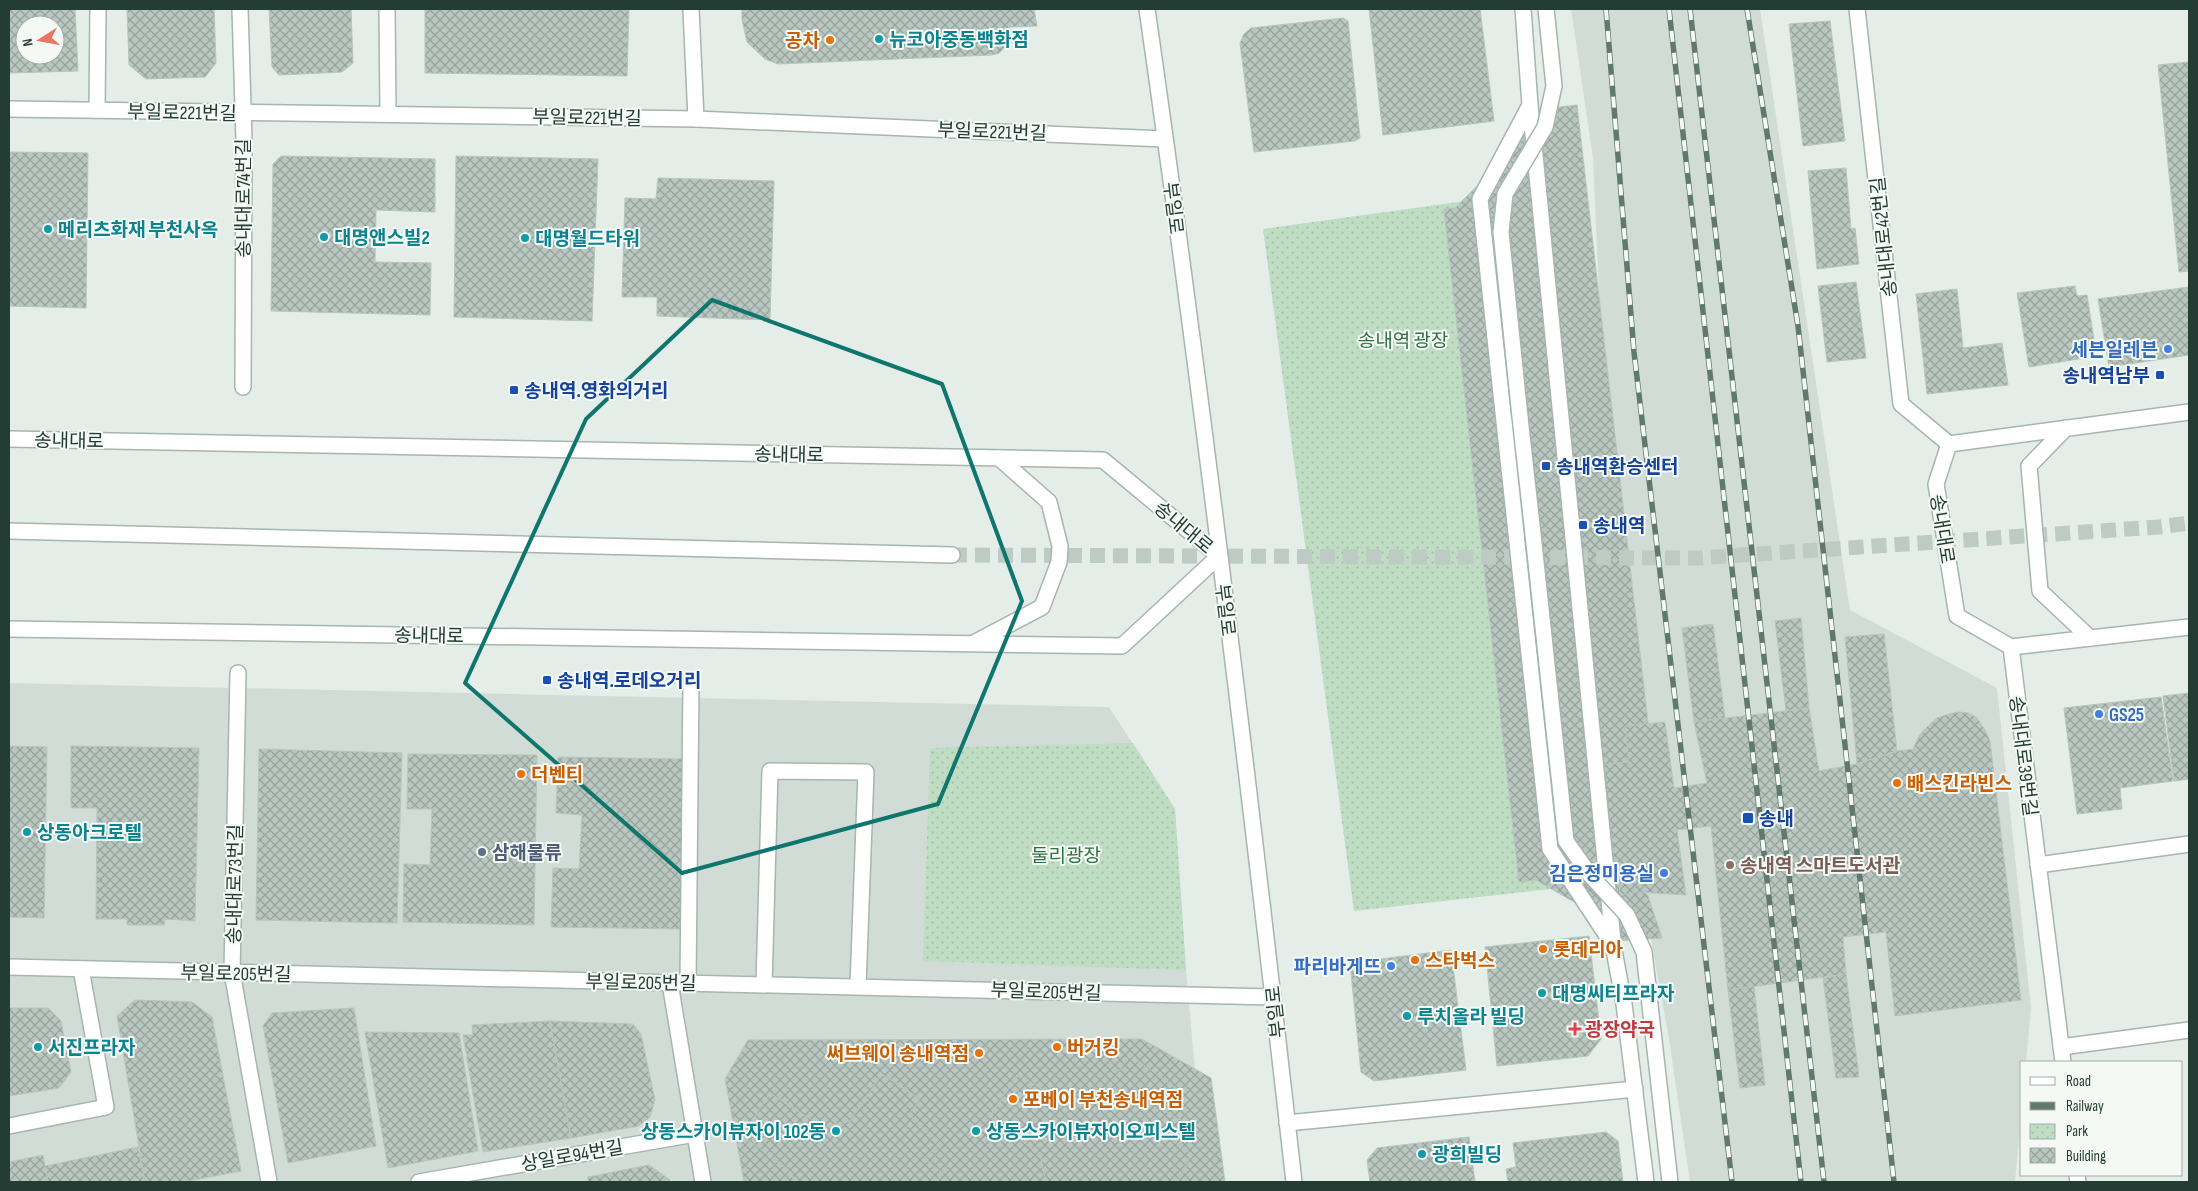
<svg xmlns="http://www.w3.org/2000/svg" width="2198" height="1191" font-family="'Sofia Sans Condensed','Noto Sans KR',sans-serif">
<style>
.built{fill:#d2dcd6}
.park{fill:url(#park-dots)}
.building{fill:url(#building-cross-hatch);stroke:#b6c6be;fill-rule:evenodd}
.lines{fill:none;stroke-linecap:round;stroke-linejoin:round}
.minor-tunnel{stroke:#becac4;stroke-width:15;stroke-dasharray:15 8;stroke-linecap:butt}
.minor-casing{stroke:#a7b5ae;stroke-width:18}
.minor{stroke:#fff;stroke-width:15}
.rail-casing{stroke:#5f796f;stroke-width:5.5}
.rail{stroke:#f4f9f6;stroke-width:4;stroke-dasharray:11;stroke-linecap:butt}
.minor-bridge-casing{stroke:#a7b5ae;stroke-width:18;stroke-linecap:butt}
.minor-bridge{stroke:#fff;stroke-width:15}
.marked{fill:none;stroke:#0f766e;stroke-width:4;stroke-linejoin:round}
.culture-dot{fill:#0f9aa8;stroke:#f4f9f6;stroke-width:2}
.food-dot{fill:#e8710a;stroke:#f4f9f6;stroke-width:2}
.shop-dot{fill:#3f7fe0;stroke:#f4f9f6;stroke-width:2}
.transit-dot{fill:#1a4fb4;stroke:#f4f9f6;stroke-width:2}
.service-dot{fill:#5c6f8a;stroke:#f4f9f6;stroke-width:2}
.education-dot{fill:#8d6e63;stroke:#f4f9f6;stroke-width:2}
.health-dot{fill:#e0444e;stroke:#f4f9f6;stroke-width:2}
.labels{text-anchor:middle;stroke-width:4;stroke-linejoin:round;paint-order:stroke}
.culture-label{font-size:19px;font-weight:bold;fill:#0d838f;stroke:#f4f9f6;text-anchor:start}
.food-label{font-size:19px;font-weight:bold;fill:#c56008;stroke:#f4f9f6;text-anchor:start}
.street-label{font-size:19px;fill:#243d34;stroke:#f4f9f6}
.park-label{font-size:19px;fill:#307242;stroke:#f4f9f6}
.shop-label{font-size:19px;font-weight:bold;fill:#366cbe;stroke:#f4f9f6;text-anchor:end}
.transit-label{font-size:19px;font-weight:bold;fill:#164399;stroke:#f4f9f6;text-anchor:start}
.service-label{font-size:19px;font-weight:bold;fill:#4e5e75;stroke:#f4f9f6;text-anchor:start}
.education-label{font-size:19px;font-weight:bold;fill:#785e54;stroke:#f4f9f6;text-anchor:start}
.health-label{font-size:19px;font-weight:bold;fill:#be3a42;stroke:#f4f9f6;text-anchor:start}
</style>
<defs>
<pattern id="park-dots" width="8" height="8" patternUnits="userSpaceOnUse" patternTransform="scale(1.25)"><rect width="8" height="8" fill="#beddc2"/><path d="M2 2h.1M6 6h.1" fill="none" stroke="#a3bfa7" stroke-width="1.8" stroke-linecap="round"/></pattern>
<pattern id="building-cross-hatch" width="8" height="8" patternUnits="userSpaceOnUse" patternTransform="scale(1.25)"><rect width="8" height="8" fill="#b9c7c0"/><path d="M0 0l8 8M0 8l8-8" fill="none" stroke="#96a39d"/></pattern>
</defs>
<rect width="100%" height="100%" fill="#e4ede8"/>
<g class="built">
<path d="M1571,9H1760L1850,610L1997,688L2031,1008L2026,1062H2022V1106L2015,1182H1690L1669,1039L1620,768L1593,158Z"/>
<path d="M9,683L1109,707L1175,809L1186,970L1205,1182H9Z"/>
</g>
<g class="park">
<path d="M1480,199L1577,886L1354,911L1263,229Z"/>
<path d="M1133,743L1175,809L1186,970L923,961L930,748Z"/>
</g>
<g class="building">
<path d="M9,9H75L78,71L9,73ZM25,25H55V55H25Z"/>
<path d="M127,9H214L216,63L205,77L146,79L129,65Z"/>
<path d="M269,9H351L353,63L342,72L279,75L272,67Z"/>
<path d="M425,9H629L627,76L425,73Z"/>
<path d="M742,9H1034L1037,26L1010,27L1011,42L999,53L992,55L778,64L765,59L747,42L742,20Z"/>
<path d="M1369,9H1480L1494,121L1383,135Z"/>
<path d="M1343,18L1348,21L1360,138L1355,141L1254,152L1240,43L1244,34L1251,28Z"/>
<path d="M1830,21L1845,141L1803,146L1789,24Z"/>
<path d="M2189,62V271L2179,272L2158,65Z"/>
<path d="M1577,105L1664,861L1657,862L1660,879L1640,882L1638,866L1628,868L1648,896L1662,938L1616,941L1581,906L1536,880L1519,882L1444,209L1455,208L1491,172L1523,111Z"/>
<path d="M9,152L88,153L86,308L9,306Z"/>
<path d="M281,156L435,159V212L376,210L375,262L431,263L430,315L271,311L273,164Z"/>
<path d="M456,156L598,159L592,321L454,317Z"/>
<path d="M1846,168L1851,229L1855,228L1859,264L1817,269L1808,171Z"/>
<path d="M658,178L774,181L770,320L657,316V297H622L625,198L656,199Z"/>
<path d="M1856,282L1866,358L1827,362L1818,286Z"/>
<path d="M2075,286L2077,296L2087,295L2096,353L2085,355V358L2029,367L2017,293Z"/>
<path d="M2189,287V355L2109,367L2098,299Z"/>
<path d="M1957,289L1963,348L2002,343L2008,385L1927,394L1916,294Z"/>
<path d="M1801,618L1809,708L1786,711L1775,621Z"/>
<path d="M1713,624L1725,718L1694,722L1682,628Z"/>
<path d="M1884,634L1897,751L1857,764L1845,637Z"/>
<path d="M2189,693V779L2174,781L2163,696Z"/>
<path d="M2161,697L2173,781L2120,788L2122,809L2077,814L2064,708Z"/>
<path d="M1809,708L1819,771L1857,764L1897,751L1913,749L1919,736L1927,727L1937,718L1949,714L1959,712L1969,713L1977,718L1985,730L1990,741L2021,1000L1895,1016L1886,932L1843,937L1846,974L1728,990L1711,826L1677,830L1686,895L1637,892L1620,895L1617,867L1611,868L1599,765L1629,762L1625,726L1665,722L1674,788L1707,783L1694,722Z"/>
<path d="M9,746L47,747L44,918L9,917Z"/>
<path d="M71,746L199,748L195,921L165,919L164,925H127V919H96L97,808H71Z"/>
<path d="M259,749L402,753L397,923L256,920Z"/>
<path d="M408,754L537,755L534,925L403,922L404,864L430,865L432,809H407Z"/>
<path d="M558,757L684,759L683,929L551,927L553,868L579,869L582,815L556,813Z"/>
<path d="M1589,936L1601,1039L1588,1056L1497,1066L1485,947Z"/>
<path d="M1451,950L1466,1070L1374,1081L1361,1072L1350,963Z"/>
<path d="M1846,974L1859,1077L1836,1078L1823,978Z"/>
<path d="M1754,986L1765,1085L1740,1088L1728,990Z"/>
<path d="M135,1000L192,1002L212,1017L241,1171L184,1182H145L117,1016Z"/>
<path d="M9,1008H48L61,1021L71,1072L59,1088L9,1096Z"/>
<path d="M354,1008L376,1146L288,1163L263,1026L272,1013Z"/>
<path d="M550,1021L571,1138L483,1152L463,1035H473L472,1025Z"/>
<path d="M550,1021L633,1024L641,1034L655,1100L650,1117L639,1126L571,1138Z"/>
<path d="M365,1032L459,1033L478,1151L388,1168Z"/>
<path d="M1142,1039L1211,1078L1225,1182H744L725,1079L748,1040Z"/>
<path d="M1130,1055L1181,1092L1162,1109L1187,1124L1173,1140L1191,1154L1178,1182H1046L1040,1155L990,1116L1018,1074L1071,1108L1098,1103Z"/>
<path d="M882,1074L920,1099L909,1114L939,1143L925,1159L943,1173L937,1182H794L792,1173L742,1135L770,1093L823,1127L850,1121Z"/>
<path d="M1606,1132L1618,1141L1623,1182H1508L1506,1169L1516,1167L1513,1143Z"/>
<path d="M1469,1137L1475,1182H1370L1367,1160L1377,1148Z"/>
<path d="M138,1147L145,1182H48L45,1166Z"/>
<path d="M43,1155L48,1182H9V1162Z"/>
<path d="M649,1165L669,1179L670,1182H588V1177Z"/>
</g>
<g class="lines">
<path class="minor-tunnel" d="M952,555L1698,558L2159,527L2189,523"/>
<g class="minor-casing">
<g id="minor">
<path d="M240,9L244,140L243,387"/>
<path d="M387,9L388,114"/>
<path d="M691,9L696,119"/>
<path d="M1147,9C1203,399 1250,791 1294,1182"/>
<path d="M1523,9L1530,105L1480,199L1550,849L1613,945L1624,1004L1646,1182"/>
<path d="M1857,9L1901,404L1949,444"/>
<path d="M1530,105L1613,941"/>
<path d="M9,109L696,119L1165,139"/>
<path d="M97,110L98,9"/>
<path d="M2189,412L1949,444L1936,484L1957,616L2011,647L2189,627"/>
<path d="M1520,417L1533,534"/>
<path d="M2066,428L2029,466L2040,591L2090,638"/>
<path d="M9,439L1103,460L1219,556"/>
<path d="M9,531L952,555"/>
<path d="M9,629L1122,646L1219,556"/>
<path d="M974,643L1042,607L1059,562L1060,546L1049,502L999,458"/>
<path d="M2011,647L2063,1062"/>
<path d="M238,673L232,972L269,1182"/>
<path d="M2038,865L2189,844"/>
<path d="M9,967L1273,997"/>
<path d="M670,983L703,1182"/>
<path d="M688,983L691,683"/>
<path d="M764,985L770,771L866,772L858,986"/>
<path d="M2061,1047L2189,1030"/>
<path d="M1287,1123L1635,1089"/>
<path d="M9,1126L106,1107L81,969"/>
<path d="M2077,1175L2078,1182"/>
<path d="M419,1182L695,1134"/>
</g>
</g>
<use href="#minor" class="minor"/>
<g class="rail-casing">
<g id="rail">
<path d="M1606,9L1634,352L1732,1182"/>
<path d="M1669,9L1801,1182"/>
<path d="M1690,9L1824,1182"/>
<path d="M1747,9L1798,326L1894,1182"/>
</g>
</g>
<use href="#rail" class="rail"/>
<g class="minor-bridge-casing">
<g id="minor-bridge">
<path d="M1520,417L1501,232L1505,194L1545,127L1554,86L1546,9"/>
<path d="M1533,534L1566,841L1590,875L1627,915L1644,952L1670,1182"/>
</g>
</g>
<use href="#minor-bridge" class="minor-bridge"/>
</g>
<path class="marked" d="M712,300L942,384L1022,601L938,804L682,873L465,683L586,419Z"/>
<g class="culture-dot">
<circle cx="879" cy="39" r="5"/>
<circle cx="48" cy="229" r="5"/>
<circle cx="324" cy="237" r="5"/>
<circle cx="525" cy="238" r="5"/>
<circle cx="27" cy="832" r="5"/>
<circle cx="1542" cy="993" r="5"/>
<circle cx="1407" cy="1016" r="5"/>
<circle cx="38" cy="1047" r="5"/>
<circle cx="836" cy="1131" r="5"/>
<circle cx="976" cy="1131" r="5"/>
<circle cx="1422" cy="1154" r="5"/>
</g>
<g class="food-dot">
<circle cx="830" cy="40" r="5"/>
<circle cx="521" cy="774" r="5"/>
<circle cx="1897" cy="783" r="5"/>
<circle cx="1543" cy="949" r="5"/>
<circle cx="1415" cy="960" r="5"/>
<circle cx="1057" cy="1047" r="5"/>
<circle cx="979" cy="1053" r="5"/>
<circle cx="1013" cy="1099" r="5"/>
</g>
<g class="shop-dot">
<circle cx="2168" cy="349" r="5"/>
<circle cx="2099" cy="714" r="5"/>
<circle cx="1664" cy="873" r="5"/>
<circle cx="1391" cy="966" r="5"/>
</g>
<g class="transit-dot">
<rect x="2155" y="370" width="10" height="10" rx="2.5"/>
<rect x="509" y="385" width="10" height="10" rx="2.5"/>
<rect x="1541" y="461" width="10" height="10" rx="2.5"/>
<rect x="1578" y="520" width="10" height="10" rx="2.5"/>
<rect x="542" y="675" width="10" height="10" rx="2.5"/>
<rect x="1742" y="812" width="12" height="12" rx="2.5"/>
</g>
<circle class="service-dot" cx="482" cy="852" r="5"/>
<circle class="education-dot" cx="1730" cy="865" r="5"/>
<path class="health-dot" d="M1572.5 1021.5h5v5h5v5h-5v5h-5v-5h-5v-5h5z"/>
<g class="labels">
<g class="culture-label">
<text x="889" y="46">뉴코아중동백화점</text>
<text x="58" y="236">메리츠화재 부천사옥</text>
<text x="334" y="244">대명앤스빌2</text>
<text x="535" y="245">대명월드타워</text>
<text x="37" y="839">상동아크로텔</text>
<text x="1552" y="1000">대명씨티프라자</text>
<text x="1417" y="1023">루치올라 빌딩</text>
<text x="48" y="1054">서진프라자</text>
<text x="826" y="1138" text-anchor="end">상동스카이뷰자이 102동</text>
<text x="986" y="1138">상동스카이뷰자이오피스텔</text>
<text x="1432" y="1161">광희빌딩</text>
</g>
<g class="food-label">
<text x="820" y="47" text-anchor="end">공차</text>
<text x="531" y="781">더벤티</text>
<text x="1907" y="790">배스킨라빈스</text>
<text x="1553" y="956">롯데리아</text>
<text x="1425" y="967">스타벅스</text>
<text x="1067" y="1054">버거킹</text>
<text x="969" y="1060" text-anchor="end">써브웨이 송내역점</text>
<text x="1023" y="1106">포베이 부천송내역점</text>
</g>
<g class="street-label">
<text transform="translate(182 112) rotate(1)" y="7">부일로221번길</text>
<text transform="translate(587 117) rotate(1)" y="7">부일로221번길</text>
<text transform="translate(992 131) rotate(2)" y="7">부일로221번길</text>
<text transform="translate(243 198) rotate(-90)" y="7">송내대로74번길</text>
<text transform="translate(1174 208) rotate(83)" y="7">부일로</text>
<text transform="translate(1883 237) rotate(-96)" y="7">송내대로42번길</text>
<text transform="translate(69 440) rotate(1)" y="7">송내대로</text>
<text transform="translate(789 454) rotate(1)" y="7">송내대로</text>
<text transform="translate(1184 527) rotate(40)" y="7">송내대로</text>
<text transform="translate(1943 529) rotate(81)" y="7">송내대로</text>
<text transform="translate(1226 610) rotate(83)" y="7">부일로</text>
<text transform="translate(429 635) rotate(1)" y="7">송내대로</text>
<text transform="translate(2024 756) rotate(83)" y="7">송내대로39번길</text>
<text transform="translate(234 884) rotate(-89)" y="7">송내대로73번길</text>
<text transform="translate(236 973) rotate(1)" y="7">부일로205번길</text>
<text transform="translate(641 982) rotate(1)" y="7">부일로205번길</text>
<text transform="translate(1046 991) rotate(2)" y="7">부일로205번길</text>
<text transform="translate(1275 1012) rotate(-96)" y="7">부일로</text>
<text transform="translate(572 1155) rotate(-10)" y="7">상일로94번길</text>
</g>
<g class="park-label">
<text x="1403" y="347">송내역 광장</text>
<text x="1066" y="862">둘리광장</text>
</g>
<g class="shop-label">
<text x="2158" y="356">세븐일레븐</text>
<text x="2109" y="721" text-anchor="start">GS25</text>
<text x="1654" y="880">김은정미용실</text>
<text x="1381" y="973">파리바게뜨</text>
</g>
<g class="transit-label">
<text x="2150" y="382" text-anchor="end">송내역남부</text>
<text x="524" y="397">송내역.영화의거리</text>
<text x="1556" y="473">송내역환승센터</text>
<text x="1593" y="532">송내역</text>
<text x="557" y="687">송내역.로데오거리</text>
<text x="1759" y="825">송내</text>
</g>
<g class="service-label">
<text x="492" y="859">삼해물류</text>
</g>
<g class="education-label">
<text x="1740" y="872">송내역 스마트도서관</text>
</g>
<g class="health-label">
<text x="1585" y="1036">광장약국</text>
</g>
</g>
<rect width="2198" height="1191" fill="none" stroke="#243d34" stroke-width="20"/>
<rect x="2020" y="1061" width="162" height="115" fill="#f4f9f6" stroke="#a1aea8"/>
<rect x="2030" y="1077" width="25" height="8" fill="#ffffff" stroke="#a1aea8"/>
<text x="2066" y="1086" font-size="15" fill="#243d34">Road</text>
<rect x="2030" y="1102" width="25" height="8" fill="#5f796f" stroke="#a1aea8"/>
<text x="2066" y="1111" font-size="15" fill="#243d34">Railway</text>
<rect x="2030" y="1124" width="25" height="15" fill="url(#park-dots)" stroke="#a1aea8"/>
<text x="2066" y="1136" font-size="15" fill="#243d34">Park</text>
<rect x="2030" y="1148" width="25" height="15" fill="url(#building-cross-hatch)" stroke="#a1aea8"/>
<text x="2066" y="1161" font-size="15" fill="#243d34">Building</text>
<g transform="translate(40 40) rotate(259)"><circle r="24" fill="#f4f9f6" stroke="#a1aea8"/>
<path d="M0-4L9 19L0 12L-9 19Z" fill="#eb7563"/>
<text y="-8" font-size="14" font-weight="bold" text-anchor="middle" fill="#243d34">N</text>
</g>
</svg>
